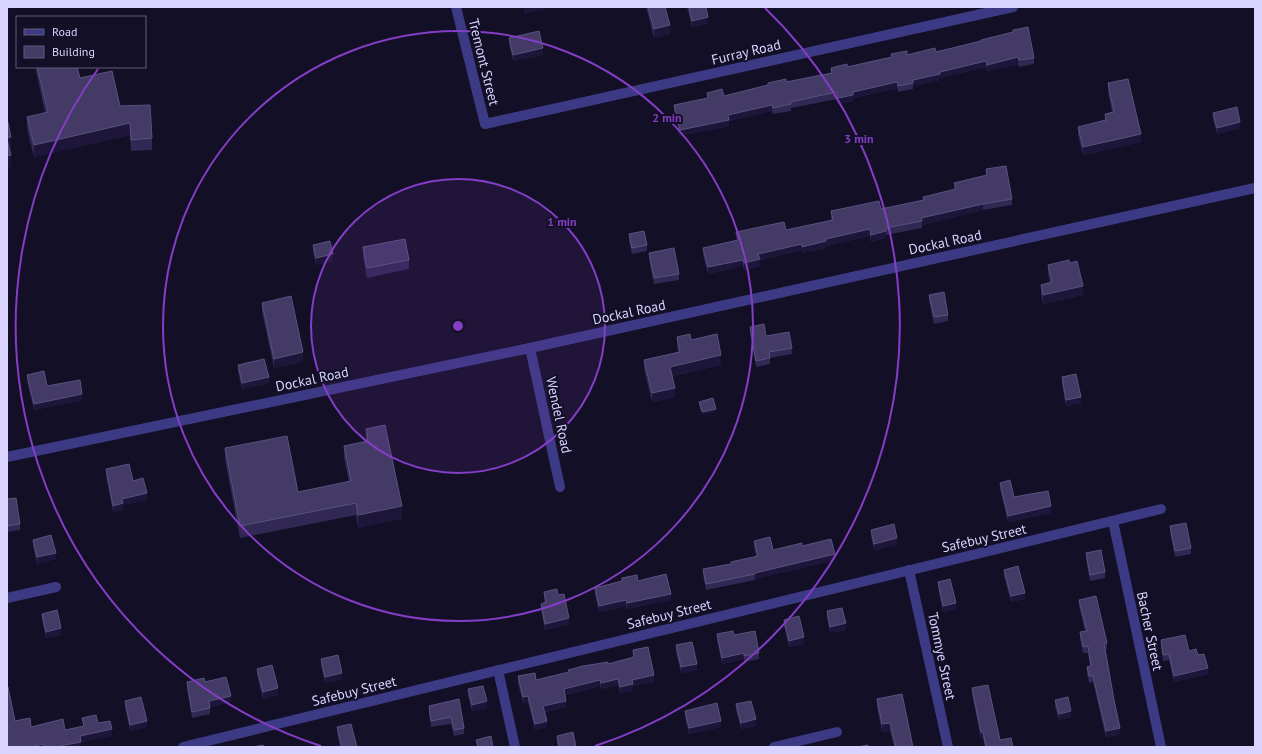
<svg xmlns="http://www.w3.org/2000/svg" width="1262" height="754" font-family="'PT Sans',sans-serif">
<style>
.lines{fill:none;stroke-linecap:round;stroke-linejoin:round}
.minor{stroke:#3d3a85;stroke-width:10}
.wall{fill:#312854}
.shaded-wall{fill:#1d163a}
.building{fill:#433a66;stroke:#5a527e}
.ring{fill:none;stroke:#843dc5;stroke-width:2}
.labels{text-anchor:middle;stroke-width:4;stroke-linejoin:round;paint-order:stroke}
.street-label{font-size:14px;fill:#d9d4ff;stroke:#130f26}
.centre{fill:#843dc5;stroke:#130f26;stroke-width:2}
.ring-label{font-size:12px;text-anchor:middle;font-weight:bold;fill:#843dc5;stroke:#130f26;stroke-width:4;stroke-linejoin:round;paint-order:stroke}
</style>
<rect width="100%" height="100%" fill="#130f26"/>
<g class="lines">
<g class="minor">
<path d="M456,7L485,124L1013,7"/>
<path d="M530,348L560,487"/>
<path d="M7,457L530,348L1255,188"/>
<path d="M1113,521L1161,747"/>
<path d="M909,570L948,747"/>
<path d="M7,598L56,587"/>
<path d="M498,670L515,747"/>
<path d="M183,747L1161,509"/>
<path d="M774,747L837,732"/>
</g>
</g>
<g class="wall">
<path d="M646,7H665L670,34L654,38Z"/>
<path d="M687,7H706L708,23L692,27Z"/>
<path d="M1013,30L1034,58V64L1019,67L1018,64L987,71L986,67L940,78V80L913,86V89L898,92L897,88L853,98V101L838,104L837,99L791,108V111L773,114L772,111L729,121V126L680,136L674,111V105L707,98V93L724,96L768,85V83L786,82L831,73V68L847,67L891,57V54L907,55L936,52L981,41L1013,32Z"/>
<path d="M509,38L543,55L513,61L509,44Z"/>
<path d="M36,67H77L80,78L120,106L152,138V150L131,151L130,135L34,157L27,129V117L45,113L36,71Z"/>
<path d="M1108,83L1141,142L1083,155L1078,135V127L1105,120V114L1112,112L1108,92Z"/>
<path d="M1213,113L1240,128L1217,134L1213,119Z"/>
<path d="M986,169L1012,199V205L983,210L922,225V228L886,235V238L871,242L870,236L826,246V248L802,253V250L760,260V266L744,270L743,266L708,274L703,255V248L737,240L736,232L786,230L831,220V211L881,209L923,200V197L954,189V183L986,176Z"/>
<path d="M629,234L647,245V251L632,254L629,241Z"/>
<path d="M313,245L333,261L316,265L313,251Z"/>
<path d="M363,247L409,260V269L367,278L363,257Z"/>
<path d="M649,253L679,274V280L654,284L649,259Z"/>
<path d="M1070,263L1083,295L1043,304L1041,294V285L1050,283L1048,274V265Z"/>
<path d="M929,295L948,315V321L934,324L929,301Z"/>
<path d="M262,303L303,362L274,368L262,312Z"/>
<path d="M750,327L766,336L792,348V354L770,358V364L756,367L750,333Z"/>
<path d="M677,337L691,340L721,365L672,376L675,397L652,402L644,369V360L678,352L677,347Z"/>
<path d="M238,365L269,383L242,389L238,371Z"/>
<path d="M27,375L47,386L82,400L34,410L27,381Z"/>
<path d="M1062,377L1081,403L1066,406L1062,384Z"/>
<path d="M366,429L402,518L358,528L356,515L240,538L225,460V448L298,492L349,482L344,458V446L366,441Z"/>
<path d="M106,469L133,481L147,500L123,505V510L113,512L106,476Z"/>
<path d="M1000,483L1014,497L1051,513L1008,522L1000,489Z"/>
<path d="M7,499L20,524V530L7,532Z"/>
<path d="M1170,526L1191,548V554L1175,557L1170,532Z"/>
<path d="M871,530L897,545L874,550L871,536Z"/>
<path d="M33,540L56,559L37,564L33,546Z"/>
<path d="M754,541L773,550L802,546L835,560L755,579V580L706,590L703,575V569L731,564L756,556L754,547Z"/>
<path d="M1086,553L1105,572V578L1090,581L1086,559Z"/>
<path d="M7,561L8,567V573H7Z"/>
<path d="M1004,570L1025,599L1011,602L1004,576Z"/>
<path d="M622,578L638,581L671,600L627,609L626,606L599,612L595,594V588L622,581Z"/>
<path d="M938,582L956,609L943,612L938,588Z"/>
<path d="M544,592L558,595L569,624L545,630L541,610V604L545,603L544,598Z"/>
<path d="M1079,600L1107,643V649H1105L1120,734L1106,738L1093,682L1089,683L1087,673V667L1090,666L1088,653H1083L1080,638V632L1085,631L1079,606Z"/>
<path d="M827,611L846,630L830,633L827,617Z"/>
<path d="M42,614L61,635L46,638L42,620Z"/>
<path d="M784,620L804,644L789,647L784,626Z"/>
<path d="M717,634L734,635L759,653V659L744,662V659L722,664L717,640Z"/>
<path d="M1161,640L1189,651L1198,655L1208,674L1174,682L1169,660L1163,661L1161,646Z"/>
<path d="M676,645L697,670L681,673L676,652Z"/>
<path d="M633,650L654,682L633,686V690L620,693L618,685L601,689L600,686L565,695L566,707L545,712L547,727L535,730L528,702L523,703L518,683V676L536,680L568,673V670L608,664L633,658Z"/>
<path d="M321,659L342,679L325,683L321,665Z"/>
<path d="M257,669L278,695L263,699L257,675Z"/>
<path d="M187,682H205L231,702L210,707V714L192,718L187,688Z"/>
<path d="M972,688L1000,740L1013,747H985L983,738L981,739L972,694Z"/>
<path d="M468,689L487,708L472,711L468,696Z"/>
<path d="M459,699L464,728V734L454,736L451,724L431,727L429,713V706Z"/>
<path d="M877,699L913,747H894L890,731L882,732L877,707Z"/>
<path d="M1055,700L1071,717L1059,720L1055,707Z"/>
<path d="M125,701L147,727L130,731L125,707Z"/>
<path d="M736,704L756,726L741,729L736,710Z"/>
<path d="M685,711L721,727L689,734L685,717Z"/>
<path d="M337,727L357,747H340L337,733Z"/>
<path d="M557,736L576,747H558L557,742Z"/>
</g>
<g class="shaded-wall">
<path d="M524,7H554L524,14Z"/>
<path d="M708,17V23L692,27V21Z"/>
<path d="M670,25V34L654,38V29Z"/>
<path d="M543,48V55L513,61V55Z"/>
<path d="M1018,57V64L987,71V65Z"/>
<path d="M986,61V67L940,78V80L913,86V80L940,72Z"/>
<path d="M897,82V88L853,98V101L838,104V98L853,92Z"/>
<path d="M772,105V111L729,121V126L680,136V130L728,115Z"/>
<path d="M1240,122V128L1217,134V128Z"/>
<path d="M130,123V135L34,157V145Z"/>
<path d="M1141,134V142L1083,155V147Z"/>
<path d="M11,137V149L7,150V138Z"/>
<path d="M11,155V167L7,168V156Z"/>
<path d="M983,204V210L922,225L921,218Z"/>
<path d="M870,229V236L826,246V248L802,253V247L826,239Z"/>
<path d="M886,231V238L871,242V235Z"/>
<path d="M802,244V250L760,260V266L744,270V263L758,254Z"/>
<path d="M333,254V261L316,265V258Z"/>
<path d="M743,260V266L708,274V267Z"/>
<path d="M1083,286V295L1043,304V295Z"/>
<path d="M303,352V362L274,368V359Z"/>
<path d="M721,355V365L670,376V367Z"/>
<path d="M269,377V383L242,389V383Z"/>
<path d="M675,388V397L652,402V393Z"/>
<path d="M82,394V400L34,410V404Z"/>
<path d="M1081,397V403L1066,406V400Z"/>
<path d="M716,409V412L702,415V412Z"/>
<path d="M147,493V500L123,505V510L113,512V506L122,499Z"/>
<path d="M402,506V518L358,528V515Z"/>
<path d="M1051,506V513L1008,522V516Z"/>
<path d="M897,538V545L874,550V544Z"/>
<path d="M56,553V559L37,564V557Z"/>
<path d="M835,554V560L755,579V573Z"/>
<path d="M1025,593V599L1011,602V596Z"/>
<path d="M671,594V600L627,609V603Z"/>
<path d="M626,600V606L599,612V606Z"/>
<path d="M956,603V609L943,612V606Z"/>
<path d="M569,618V624L545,630V624Z"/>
<path d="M846,623V630L830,633V627Z"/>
<path d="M61,628V635L46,638V632Z"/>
<path d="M804,637V644L789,647V641Z"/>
<path d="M744,653V659L722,664V658Z"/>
<path d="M697,664V670L681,673V667Z"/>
<path d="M1208,668V674L1174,682V676Z"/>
<path d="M342,673V679L325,683V677Z"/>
<path d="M654,675V682L633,686V690L620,693V687L632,680Z"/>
<path d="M618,679V685L601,689V683Z"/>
<path d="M600,680V686L564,695V689Z"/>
<path d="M278,688V695L263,699V692Z"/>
<path d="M231,696V702L209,707V701Z"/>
<path d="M528,696V702L523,703V697Z"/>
<path d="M487,701V708L472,711V705Z"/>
<path d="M566,701V707L543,712V706Z"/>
<path d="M1071,711V717L1059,720V714Z"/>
<path d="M756,719V726L741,729V723Z"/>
<path d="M147,721V727L130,731V725Z"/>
<path d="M547,721V727L535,730V724Z"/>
<path d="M721,721V727L689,734V728Z"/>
<path d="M890,723V731L882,732V724Z"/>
<path d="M1120,728V734L1106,738V731Z"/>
<path d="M112,729V736L81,743V747H60V746L80,736Z"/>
<path d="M981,732H983V738L981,739Z"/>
<path d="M44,744V747H30Z"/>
</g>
<g class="building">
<path d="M648,7H665L670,25L654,29Z"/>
<path d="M689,7H706L708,17L692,21Z"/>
<path d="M1028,27L1034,58L1019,60L1018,57L987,65L986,61L940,72V74L913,80V83L898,86L897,82L853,92V95L838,98L837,92L790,102L791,104L773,108L772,105L728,115L729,120L680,130L674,105L708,98L707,93L722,89L724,96L768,85V83L786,79V82L832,73L831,68L847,64V67L892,57L891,54L907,51V55L935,48L936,52L981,41V40L1013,32V30Z"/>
<path d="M539,31L543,48L513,55L509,38Z"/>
<path d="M37,67H77L80,78L112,71L120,106L150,105L152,138L131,140L130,123L34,145L27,117L48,112Z"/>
<path d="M1128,79L1141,134L1083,147L1078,127L1106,120L1105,114L1114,112L1108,83Z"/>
<path d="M1237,107L1240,122L1217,128L1213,113Z"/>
<path d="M7,118L11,137L7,138Z"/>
<path d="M7,139L11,155L7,156Z"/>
<path d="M1006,166L1012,199L983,204L921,218L922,221L886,228V231L871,235L870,229L826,239V241L802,247V244L758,254L760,259L744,263L743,260L708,267L703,248L738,240L736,232L784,222L786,230L833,220L831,211L879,201L881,209L924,200L923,197L956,189L954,183L987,175L986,169Z"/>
<path d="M644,231L647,245L632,248L629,234Z"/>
<path d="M405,239L409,260L367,268L363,247Z"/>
<path d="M330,241L333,254L316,258L313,245Z"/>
<path d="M674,248L679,274L654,278L649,253Z"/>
<path d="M1069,260L1070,263L1077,261L1083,286L1043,295L1041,285L1052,282L1048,265Z"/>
<path d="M944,292L948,315L934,317L929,295Z"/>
<path d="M291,296L303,352L274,359L262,303Z"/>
<path d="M764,324L766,336L789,332L792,348L769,352L770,358L756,361L750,327Z"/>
<path d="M690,334L691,340L717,334L721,355L670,367L675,388L652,393L644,360L680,352L677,337Z"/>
<path d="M264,359L269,377L242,383L238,365Z"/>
<path d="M44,371L47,386L80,380L82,394L34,404L27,375Z"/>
<path d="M1076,374L1081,397L1066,400L1062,377Z"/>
<path d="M713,398L716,409L702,412L699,402Z"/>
<path d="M385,425L402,506L358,515L356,503L240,526L225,448L287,436L298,492L351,481L344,446L368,441L366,429Z"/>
<path d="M129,464L133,481L143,478L147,493L122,499L123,503L113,506L106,469Z"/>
<path d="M1010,480L1014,497L1048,491L1051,506L1008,516L1000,483Z"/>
<path d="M16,498L20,524L7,526V499Z"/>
<path d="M1186,523L1191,548L1175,551L1170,526Z"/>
<path d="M894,524L897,538L874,544L871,530Z"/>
<path d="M51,535L56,553L37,557L33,540Z"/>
<path d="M770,537L773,550L802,543V546L831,539L835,554L755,573V574L706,584L703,569L731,564V562L758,556L754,541Z"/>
<path d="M1101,550L1105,572L1090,575L1086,553Z"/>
<path d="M1018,566L1025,593L1011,596L1004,570Z"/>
<path d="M666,574L671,594L627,603L626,600L599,606L595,588L622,581V578L637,575L638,581Z"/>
<path d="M950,579L956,603L943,606L938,582Z"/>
<path d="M557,589L558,595L564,594L569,618L545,624L541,604L546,602L544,592Z"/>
<path d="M1096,596L1107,643H1104L1114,700L1120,728L1106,731L1093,676H1089L1087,667L1091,666L1088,646L1083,647L1080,632L1087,631L1079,600Z"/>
<path d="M842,608L846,623L830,627L827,611Z"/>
<path d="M57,610L61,628L46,632L42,614Z"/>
<path d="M799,616L804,637L789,641L784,620Z"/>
<path d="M733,631L734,635L755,631L759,653L744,656V653L722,658L717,634Z"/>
<path d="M1185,635L1189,651L1196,649L1198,655L1204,654L1208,668L1174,676L1169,654L1163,655L1161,640Z"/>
<path d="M692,642L697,664L681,667L676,645Z"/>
<path d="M648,647L654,675L632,680L633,684L620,687L618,679L601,683L600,680L564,689L566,701L543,706L547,721L535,724L528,696L523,697L518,676L535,673L536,680L569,672L568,670L583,666L608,662V664L634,657L633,650Z"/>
<path d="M338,655L342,673L325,677L321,659Z"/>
<path d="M272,665L278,688L263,692L257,669Z"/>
<path d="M226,677L231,696L209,701L210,708L192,712L187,682L204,678L205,682Z"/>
<path d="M988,685L1000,740L1011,738L1013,747H986L983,732H981L972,688Z"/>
<path d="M483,686L487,701L472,705L468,689Z"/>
<path d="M7,687H8L15,721L30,718L31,727L63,719L65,730L84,726L82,718L96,715L98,723L110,721L112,729L80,736L81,742L60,746L61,747H44V744L30,747H7Z"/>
<path d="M902,694L913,747H896L890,723L882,724L877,699Z"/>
<path d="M141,697L147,721L130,725L125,701Z"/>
<path d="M1068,697L1071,711L1059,714L1055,700Z"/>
<path d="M459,699L464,728L454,730L451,717L431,721L429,706Z"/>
<path d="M751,701L756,719L741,723L736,704Z"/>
<path d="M717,703L721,721L689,728L685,711Z"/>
<path d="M351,724L357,747H342L337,727Z"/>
<path d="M573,732L576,747H558H559L557,736Z"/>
<path d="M491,736L493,747H478L476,740Z"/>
<path d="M263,745L264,747H253Z"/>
<path d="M868,745V747H858Z"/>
</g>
<circle cx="458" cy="326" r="147" fill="#843dc5" fill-opacity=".12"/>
<g class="ring">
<circle cx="458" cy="326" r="147"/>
<circle cx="458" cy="326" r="295"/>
<path d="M321 746A442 442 0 0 1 98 69M765 8A442 442 0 0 1 595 746"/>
</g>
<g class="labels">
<g class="street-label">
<text transform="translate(746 52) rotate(-13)" y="5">Furray Road</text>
<text transform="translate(484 62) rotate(76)" y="5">Tremont Street</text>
<text transform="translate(945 242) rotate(-12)" y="5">Dockal Road</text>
<text transform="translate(629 312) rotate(-12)" y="5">Dockal Road</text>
<text transform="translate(312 379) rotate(-12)" y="5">Dockal Road</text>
<text transform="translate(559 415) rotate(78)" y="5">Wendel Road</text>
<text transform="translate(984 538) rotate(-13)" y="5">Safebuy Street</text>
<text transform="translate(669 614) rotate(-14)" y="5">Safebuy Street</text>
<text transform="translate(1150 631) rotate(78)" y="5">Bacher Street</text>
<text transform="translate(942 656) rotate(78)" y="5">Tommye Street</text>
<text transform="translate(354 691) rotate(-14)" y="5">Safebuy Street</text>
</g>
</g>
<circle cx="458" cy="326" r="6" class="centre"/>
<g class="ring-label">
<text x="667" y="122">2 min</text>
<text x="859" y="143">3 min</text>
<text x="562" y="226">1 min</text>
</g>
<rect width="1262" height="754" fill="none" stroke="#d9d4ff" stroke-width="16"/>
<rect x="16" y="16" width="130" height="52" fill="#130f26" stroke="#625e7d"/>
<rect x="24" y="29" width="20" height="6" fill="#3d3a85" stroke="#625e7d"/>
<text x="52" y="36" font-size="12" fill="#d9d4ff">Road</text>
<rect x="24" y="46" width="20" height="12" fill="#433a66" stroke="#625e7d"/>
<text x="52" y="56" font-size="12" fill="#d9d4ff">Building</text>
</svg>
